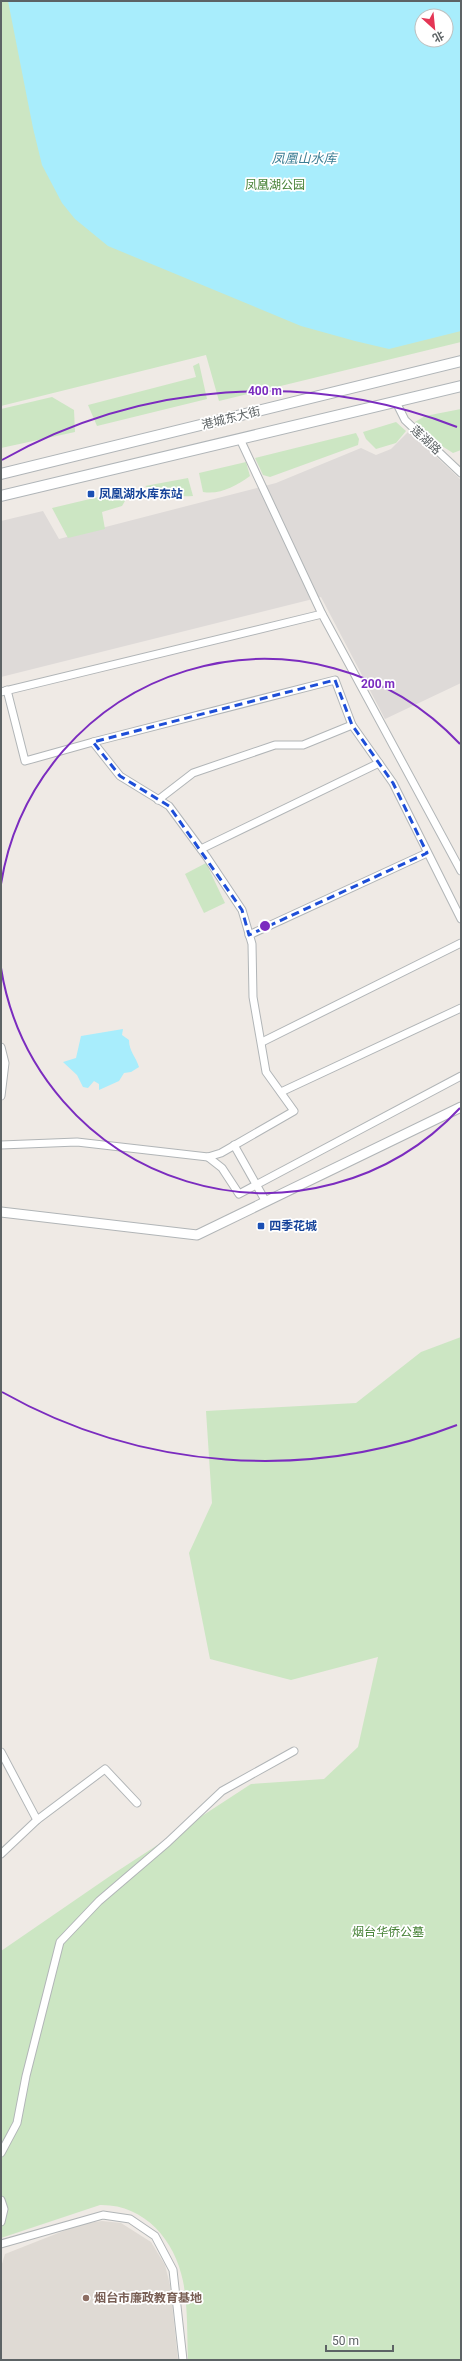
<svg xmlns="http://www.w3.org/2000/svg" width="462" height="2361" font-family="Roboto,'Noto Sans SC',sans-serif">
<style>
.industrial{fill:#dedad8}
.education{fill:#dfdad4}
.green{fill:#cce6c3;fill-rule:evenodd}
.water{fill:#a8edfc;fill-rule:evenodd}
.lines{fill:none;stroke-linecap:round;stroke-linejoin:round}
.minor-casing{stroke:#b1b5b7;stroke-width:9}
.tertiary-casing{stroke:#b1b5b7;stroke-width:11}
.secondary-casing{stroke:#b0b5b8;stroke-width:12}
.minor{stroke:#fff;stroke-width:7}
.tertiary{stroke:#fff;stroke-width:9}
.secondary{stroke:#fff;stroke-width:10}
.marked{fill:none;stroke:#1d4ed8;stroke-width:3;stroke-dasharray:8 5;stroke-linejoin:round}
.ring{fill:none;stroke:#7b2cbf;stroke-width:2}
.transit-dot{fill:#1a4fb4;stroke:#fff;stroke-width:1.5}
.education-dot{fill:#8d6e63;stroke:#fff;stroke-width:1.5}
.labels{text-anchor:middle;stroke-width:3.5;stroke-linejoin:round;paint-order:stroke}
.park-label{font-size:12px;fill:#478237;stroke:#fff}
.street-label{font-size:12px;fill:#5d6365;stroke:#fff}
.transit-label{font-size:12px;font-weight:bold;fill:#164399;stroke:#fff;text-anchor:start}
.education-label{font-size:12px;font-weight:bold;fill:#785e54;stroke:#fff;text-anchor:start}
.water-label{font-size:13px;font-style:italic;fill:#3c7e94;stroke:#fff}
.centre{fill:#7b2cbf;stroke:#fff;stroke-width:2}
.ring-label{font-size:12px;text-anchor:middle;font-weight:bold;fill:#7b2cbf;stroke:#fff;stroke-width:3.5;stroke-linejoin:round;paint-order:stroke}
</style>
<rect width="100%" height="100%" fill="#efeae5"/>
<path class="industrial" d="M409,431L461,480V683L385,719L321,597L1,677V521L43,511L59,539L276,483L361,448L376,455L391,449Z"/>
<path class="education" d="M102,2221L121,2223L151,2242L165,2265L170,2285L178,2360H1V2267L5,2254L81,2224Z"/>
<g class="green">
<path d="M1,1H461V342L219,401L206,355L1,406ZM422,16H446V40H422Z"/>
<path d="M199,363L207,399L97,426L88,405L196,377L193,366Z"/>
<path d="M52,397L74,410L75,432L1,448V409Z"/>
<path d="M461,409V450L453,453L434,441L415,422L425,416Z"/>
<path d="M396,422L406,431L396,443L376,449L366,439L363,432Z"/>
<path d="M356,433L359,439L358,445L270,477L263,475L255,458Z"/>
<path d="M246,462L250,476C236,486 220,495 203,492L199,473Z"/>
<path d="M188,478L193,496C176,497 160,495 145,486Z"/>
<path d="M132,489L122,506L102,512L105,529L68,538L52,508Z"/>
<path d="M206,863L225,903L204,913L185,874Z"/>
<path d="M461,1337V2360H188C187,2334 188,2306 183,2281C175,2240 144,2204 100,2205L1,2238V1951L113,1874L251,1784L324,1779L358,1747L378,1657L291,1680L210,1659L189,1553L212,1503L206,1411L356,1403L421,1352Z"/>
</g>
<g class="water">
<path d="M8,1H461V331L389,349L355,341L301,326L108,246L75,219L62,203L42,165L33,128ZM422,16H446V40H422Z"/>
<path d="M123,1029L122,1035L129,1040C129,1051 136,1057 139,1067L131,1072L124,1073L119,1081L99,1090V1084L94,1081L88,1088L83,1087L77,1075L63,1062L76,1058L81,1036Z"/>
</g>
<g class="lines">
<g class="minor-casing">
<g id="minor">
<path d="M396,402L405,420L461,473"/>
<path d="M322,614L461,871"/>
<path d="M1,692L322,614L240,439"/>
<path d="M93,742L335,680L352,725L393,783L461,919"/>
<path d="M158,800L193,773L275,745H303L352,725"/>
<path d="M201,849L379,763"/>
<path d="M249,935L427,853"/>
<path d="M262,1042L461,943"/>
<path d="M1,1047L5,1063L1,1096"/>
<path d="M281,1092L461,1008"/>
<path d="M1,1145L77,1142L208,1157L221,1153L294,1111L266,1072L253,997L252,944L242,910L206,856L169,806L120,776L93,742L25,761L7,690"/>
<path d="M234,1145L266,1202"/>
<path d="M208,1157L222,1168L239,1194L461,1076"/>
<path d="M1,1752L37,1820L105,1769L137,1803"/>
<path d="M1,1854L37,1820"/>
<path d="M1,2153L17,2123L26,2076L60,1942L99,1901L168,1842L222,1791L294,1751"/>
<path d="M1,2200L4,2209L1,2222"/>
<path d="M1,2244L103,2215L130,2219L155,2236L173,2270L183,2360"/>
</g>
</g>
<g class="tertiary-casing">
<path id="tertiary" d="M1,1212L197,1235L461,1107"/>
</g>
<g class="secondary-casing">
<g id="secondary">
<path d="M1,474L461,361"/>
<path d="M1,496L461,386"/>
</g>
</g>
<use href="#minor" class="minor"/>
<use href="#tertiary" class="tertiary"/>
<use href="#secondary" class="secondary"/>
</g>
<path class="marked" d="M335,680L352,725L393,783L427,853L249,935L242,910L169,806L120,776L93,742Z"/>
<g class="ring">
<path d="M460 1108A267 267 0 0 1 1 968M1 884A267 267 0 0 1 460 744"/>
<path d="M457 1425A535 535 0 0 1 2 1392M2 460A535 535 0 0 1 457 427"/>
</g>
<g class="transit-dot">
<rect x="87" y="490" width="8" height="8" rx="2"/>
<rect x="257" y="1222" width="8" height="8" rx="2"/>
</g>
<circle class="education-dot" cx="86" cy="2298" r="4"/>
<g class="labels">
<g class="park-label">
<text x="275" y="189">凤凰湖公园</text>
<text x="388" y="1936">烟台华侨公墓</text>
</g>
<g class="street-label">
<text transform="translate(231 418) rotate(-14)" y="4">港城东大街</text>
<text transform="translate(426 440) rotate(43)" y="4">莲湖路</text>
</g>
<g class="transit-label">
<text x="99" y="498">凤凰湖水库东站</text>
<text x="269" y="1230">四季花城</text>
</g>
<g class="education-label">
<text x="94" y="2302">烟台市廉政教育基地</text>
</g>
<g class="water-label">
<text x="304" y="163">凤凰山水库</text>
</g>
</g>
<circle cx="265" cy="926" r="6" class="centre"/>
<g class="ring-label">
<text x="265" y="395">400 m</text>
<text x="378" y="688">200 m</text>
</g>
<rect width="462" height="2361" fill="none" stroke="#5d6365" stroke-width="4"/>
<g transform="translate(434 28) rotate(153)"><circle r="19" fill="#ffffff" stroke="#bec1c1"/>
<path d="M0-3L7 15L0 10L-7 15Z" fill="#e43655"/>
<text y="-6" font-size="11" font-weight="bold" text-anchor="middle" fill="#5d6365">北</text>
</g>
<path d="M326 2345v6h67v-6" fill="none" stroke="#5d6365" stroke-width="2"/>
<text x="332" y="2345" font-size="12" fill="#5d6365" stroke="#ffffff" stroke-width="3" paint-order="stroke">50 m</text>
</svg>
